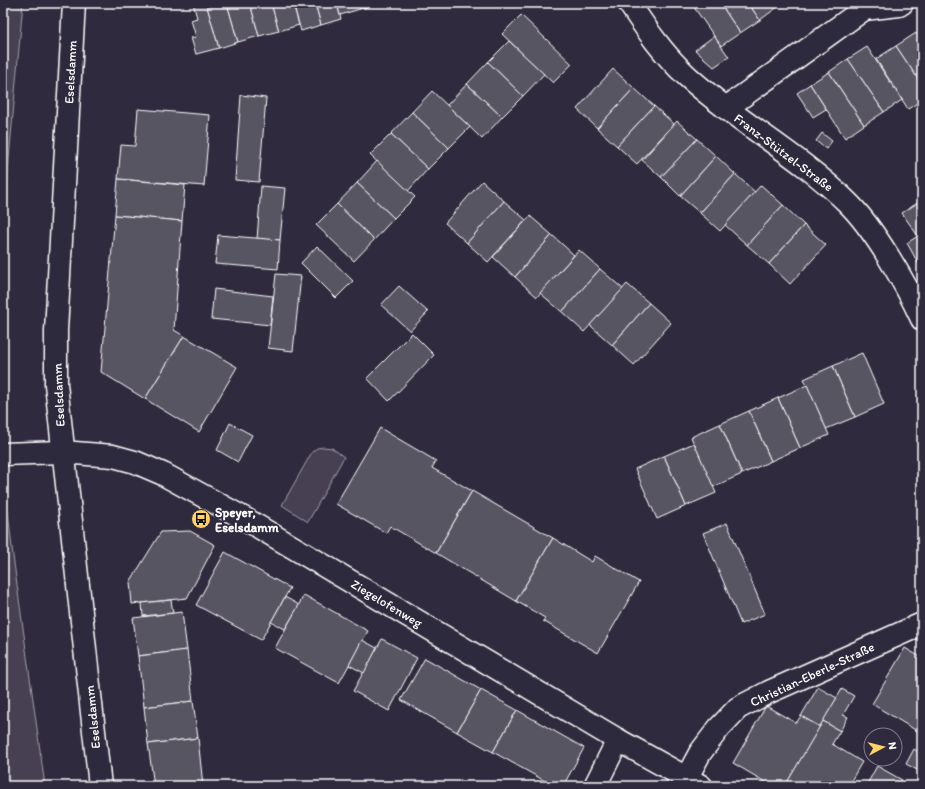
<svg xmlns="http://www.w3.org/2000/svg" width="925" height="789" font-family="Itim,sans-serif">
<style>
.green{fill:#464152;stroke:#a2a0a8}
.building{fill:#595564;stroke:#fff}
.lines{fill:none;stroke-linecap:round;stroke-linejoin:round}
.minor-casing{stroke:#fff;stroke-width:25}
.tertiary-casing{stroke:#fff;stroke-width:25}
.minor{stroke:#2f2a3d;stroke-width:22}
.tertiary{stroke:#2f2a3d;stroke-width:22}
.labels{text-anchor:middle;stroke-width:3.5;stroke-linejoin:round;paint-order:stroke}
.street-label{font-size:13px;fill:#fff;stroke:#2f2a3d}
.poi-label{font-size:13px;font-weight:bold;fill:#fff;stroke:#2f2a3d;text-anchor:start}
</style>
<rect width="100%" height="100%" fill="#2f2a3d"/>
<filter id="ink" filterUnits="userSpaceOnUse"><feTurbulence type="fractalNoise" baseFrequency=".025" numOctaves="2"/><feDisplacementMap in="SourceGraphic" scale="8" xChannelSelector="R" yChannelSelector="G"/><feConvolveMatrix kernelMatrix="1 2 1 2 8 2 1 2 1" color-interpolation-filters="sRGB"/></filter>
<g filter="url(#ink)">
<g class="green">
<path d="M3,3H23L9,159L3,252Z"/>
<path d="M324,447L332,448L344,457L308,522L282,505L312,452L317,448Z"/>
<path d="M3,467L13,556L45,786H3Z"/>
</g>
<g class="building">
<path d="M193,3H206L219,48L196,54L191,38L196,37L191,20L197,18Z"/>
<path d="M206,3H227L238,42L219,48Z"/>
<path d="M227,3H250L259,36L238,42Z"/>
<path d="M250,3H271L279,31L259,36Z"/>
<path d="M271,3H293L299,25L279,31Z"/>
<path d="M293,3H315L321,25L301,31Z"/>
<path d="M315,3H337L341,19L321,25Z"/>
<path d="M337,3H358L360,9L340,15Z"/>
<path d="M358,3H380L360,9Z"/>
<path d="M691,3H720L740,33L721,46Z"/>
<path d="M720,3H748L760,20L740,33Z"/>
<path d="M748,3H777L779,6L760,20Z"/>
<path d="M521,15L572,64L553,83L502,34Z"/>
<path d="M916,33L922,41V85L896,46Z"/>
<path d="M714,36L729,57L714,67L695,50Z"/>
<path d="M509,41L544,74L523,96L488,62Z"/>
<path d="M896,46L922,85V100L908,109L876,59Z"/>
<path d="M867,47L902,100L884,112L848,59Z"/>
<path d="M848,59L884,112L864,125L829,72Z"/>
<path d="M488,62L523,96L502,117L467,84Z"/>
<path d="M613,69L634,88L597,128L577,109Z"/>
<path d="M829,72L864,125L845,138L810,84Z"/>
<path d="M467,84L502,117L482,139L447,105Z"/>
<path d="M810,84L826,109L813,117L797,93Z"/>
<path d="M634,88L654,106L617,146L597,128Z"/>
<path d="M432,91L470,127L449,148L412,112Z"/>
<path d="M241,95L266,98L259,182L235,180Z"/>
<path d="M654,106L674,124L637,164L617,146Z"/>
<path d="M138,109L210,115L204,186L118,179L121,145L135,146Z"/>
<path d="M412,112L449,148L428,169L391,134Z"/>
<path d="M677,121L697,139L661,177L642,160Z"/>
<path d="M822,133L832,141L826,149L816,141Z"/>
<path d="M391,134L428,169L408,191L370,155Z"/>
<path d="M697,139L716,156L680,196L661,177Z"/>
<path d="M716,156L735,174L700,213L680,196Z"/>
<path d="M377,161L415,197L394,218L357,183Z"/>
<path d="M735,174L755,192L720,231L700,213Z"/>
<path d="M118,179L185,185L182,221L115,215Z"/>
<path d="M482,181L504,201L467,243L445,223Z"/>
<path d="M357,183L394,218L374,240L337,204Z"/>
<path d="M761,185L783,205L747,245L725,225Z"/>
<path d="M261,186L285,188L280,240L257,239Z"/>
<path d="M922,200V242L902,213Z"/>
<path d="M504,201L526,220L488,262L467,243Z"/>
<path d="M337,204L374,240L354,261L316,225Z"/>
<path d="M783,205L804,225L769,264L747,245Z"/>
<path d="M115,215L182,221L174,330L184,336L145,399L101,372Z"/>
<path d="M530,216L552,235L515,277L493,257Z"/>
<path d="M804,225L826,245L790,284L769,264Z"/>
<path d="M218,235L280,240L278,269L215,264Z"/>
<path d="M552,235L574,255L537,297L515,277Z"/>
<path d="M918,236L922,242V270L907,243Z"/>
<path d="M317,246L353,281L336,298L301,263Z"/>
<path d="M579,250L600,269L562,312L540,293Z"/>
<path d="M600,269L623,289L584,332L562,312Z"/>
<path d="M276,274L301,276L293,351L268,348Z"/>
<path d="M627,284L649,303L612,345L590,325Z"/>
<path d="M399,286L428,312L410,331L381,305Z"/>
<path d="M214,289L273,296L270,325L211,319Z"/>
<path d="M649,303L671,323L634,365L612,345Z"/>
<path d="M412,333L434,355L389,401L367,378Z"/>
<path d="M184,336L237,367L199,432L145,399Z"/>
<path d="M862,353L884,404L855,417L833,366Z"/>
<path d="M833,366L855,417L826,429L804,379Z"/>
<path d="M807,385L829,435L800,448L778,398Z"/>
<path d="M778,398L800,448L771,461L749,411Z"/>
<path d="M749,411L771,461L742,474L720,424Z"/>
<path d="M230,423L252,435L238,462L217,450Z"/>
<path d="M720,424L742,474L713,487L691,437Z"/>
<path d="M380,428L436,461L432,468L472,491L436,553L390,526L386,533L336,504Z"/>
<path d="M694,443L716,493L686,506L664,456Z"/>
<path d="M664,456L686,506L657,519L635,469Z"/>
<path d="M472,491L553,538L516,601L436,553Z"/>
<path d="M727,523L765,614L741,624L703,533Z"/>
<path d="M190,531L215,545L187,598L132,604L130,582L161,532Z"/>
<path d="M553,538L592,562L595,556L639,582L598,653L543,621L545,618L516,601Z"/>
<path d="M225,552L290,588L261,640L196,605Z"/>
<path d="M304,595L368,631L339,683L275,648Z"/>
<path d="M285,597L299,605L285,629L271,622Z"/>
<path d="M171,600L173,613L143,616L142,603Z"/>
<path d="M182,612L187,650L138,656L133,618Z"/>
<path d="M382,639L417,658L389,711L353,691Z"/>
<path d="M362,640L377,648L364,673L349,665Z"/>
<path d="M905,648L922,658V734L872,704Z"/>
<path d="M187,650L193,701L144,707L138,656Z"/>
<path d="M425,658L481,690L457,732L401,700Z"/>
<path d="M818,687L837,698L820,727L801,716Z"/>
<path d="M842,689L854,696L843,715L848,717L840,731L823,721Z"/>
<path d="M481,690L517,710L493,752L457,732Z"/>
<path d="M193,701L198,738L148,744L144,707Z"/>
<path d="M766,706L796,723L801,716L820,727L785,786H772L733,763Z"/>
<path d="M517,710L584,748L563,786H554L493,752Z"/>
<path d="M823,721L840,731L832,744L862,762L848,786H785Z"/>
<path d="M198,738L203,786H154L148,744Z"/>
<path d="M914,749L922,754V766L919,771L906,764Z"/>
<path d="M877,766L902,780L898,786H866Z"/>
</g>
<g class="lines">
<g class="minor-casing">
<g id="minor">
<path d="M629,3C646,29 664,55 687,76C737,122 798,154 847,202C874,228 906,284 922,319"/>
<path d="M726,108L864,9L899,5L902,3"/>
<path d="M3,454L62,452L113,456L135,462L163,474L247,520L618,740L701,786"/>
<path d="M687,777L700,753L719,728L738,708L769,692L922,624"/>
<path d="M595,786L618,740"/>
</g>
</g>
<g class="tertiary-casing">
<path id="tertiary" d="M74,3L56,331V384L100,786"/>
</g>
<use href="#minor" class="minor"/>
<use href="#tertiary" class="tertiary"/>
</g>
</g>
<defs>
<g id="bus-disc" transform="scale(1)"><circle r="9.5" fill="#ffd166" stroke="#2f2a3d"/><path d="M-5-6H5V4H4V6H2V4H-2V6H-4V4H-5ZM-3.5-4V0h7V-4ZM-3.5 1.2v1.5H-2V1.2ZM2 1.2v1.5H3.5V1.2Z" fill="#111"/></g>
</defs>
<g fill-rule="evenodd">
<use href="#bus-disc" x="201" y="519"/>
</g>
<g class="labels">
<g class="street-label">
<text transform="translate(70 72) rotate(-87)" y="5">Eselsdamm</text>
<text transform="translate(784 152) rotate(37)" y="5">Franz-Stützel-Straße</text>
<text transform="translate(58 395) rotate(-93)" y="5">Eselsdamm</text>
<text transform="translate(387 603) rotate(31)" y="5">Ziegelofenweg</text>
<text transform="translate(812 674) rotate(-25)" y="5">Christian-Eberle-Straße</text>
<text transform="translate(92 717) rotate(-96)" y="5">Eselsdamm</text>
</g>
<g class="poi-label">
<text x="215" y="517">Speyer,<tspan x="215" dy="15">Eselsdamm</tspan></text>
</g>
</g>
<rect width="925" height="789" fill="none" stroke="#2f2a3d" stroke-width="16"/>
<rect x="8" y="8" width="909" height="773" fill="none" stroke="#fff" stroke-width="1.5" filter="url(#ink)"/>
<g transform="translate(883 747) rotate(83)"><circle r="19" fill="#2f2a3d" stroke="#827f8b"/>
<path d="M0-3L7 15L0 10L-7 15Z" fill="#ffd166"/>
<text y="-6" font-size="11" font-weight="bold" text-anchor="middle" fill="#ffffff">N</text>
</g>
</svg>
